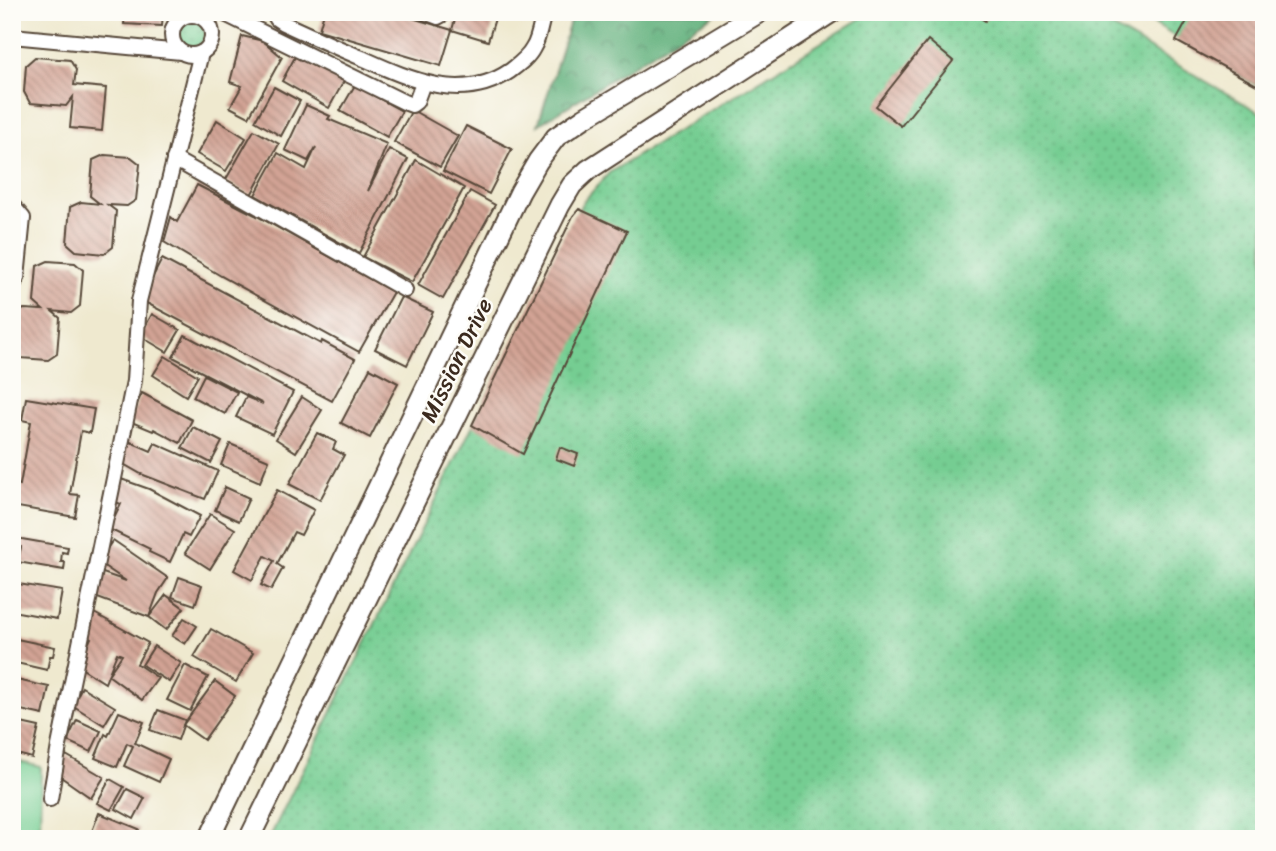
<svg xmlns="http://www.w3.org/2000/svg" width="1276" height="851" font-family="Sriracha,sans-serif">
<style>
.grass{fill:url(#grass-dots);stroke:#587c58;stroke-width:2}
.forest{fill:url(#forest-crowns);stroke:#4e6d4d;stroke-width:2}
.park{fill:#75cd92;stroke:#587c58;stroke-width:2}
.building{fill:url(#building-back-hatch)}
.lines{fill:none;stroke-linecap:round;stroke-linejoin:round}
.minor-casing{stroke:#564739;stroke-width:18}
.tertiary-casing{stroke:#564739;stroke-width:23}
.minor{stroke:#fff;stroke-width:14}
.tertiary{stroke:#fff;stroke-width:19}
.labels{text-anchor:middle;stroke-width:5;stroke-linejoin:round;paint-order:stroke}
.street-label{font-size:23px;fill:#3b2a1e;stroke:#fdfcf7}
</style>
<defs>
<pattern id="grass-dots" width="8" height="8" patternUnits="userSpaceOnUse" patternTransform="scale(1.75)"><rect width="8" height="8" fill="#75cd92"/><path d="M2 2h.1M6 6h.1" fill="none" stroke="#66b07d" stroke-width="1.8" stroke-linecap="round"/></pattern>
<pattern id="forest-crowns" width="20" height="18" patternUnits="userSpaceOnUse" patternTransform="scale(1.75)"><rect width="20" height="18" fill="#60b07c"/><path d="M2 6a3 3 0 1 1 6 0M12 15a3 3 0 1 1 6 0" fill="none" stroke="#508f65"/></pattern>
<pattern id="building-back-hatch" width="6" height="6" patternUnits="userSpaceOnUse" patternTransform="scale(1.75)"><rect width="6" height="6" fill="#d2a394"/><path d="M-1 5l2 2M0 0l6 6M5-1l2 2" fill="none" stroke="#ac8578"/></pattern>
</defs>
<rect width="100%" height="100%" fill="#fdfcf7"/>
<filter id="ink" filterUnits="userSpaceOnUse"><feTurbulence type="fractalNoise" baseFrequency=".0143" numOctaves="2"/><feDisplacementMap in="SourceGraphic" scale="14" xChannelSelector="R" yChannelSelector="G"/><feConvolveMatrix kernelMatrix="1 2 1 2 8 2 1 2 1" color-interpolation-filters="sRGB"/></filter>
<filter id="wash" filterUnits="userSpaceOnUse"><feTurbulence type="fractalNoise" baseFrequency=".00686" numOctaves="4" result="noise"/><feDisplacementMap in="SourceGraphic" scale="28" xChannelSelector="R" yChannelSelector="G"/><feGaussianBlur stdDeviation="1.57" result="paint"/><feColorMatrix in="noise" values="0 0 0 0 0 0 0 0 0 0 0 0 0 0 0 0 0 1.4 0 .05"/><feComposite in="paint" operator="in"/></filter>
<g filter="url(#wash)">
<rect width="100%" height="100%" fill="#efe9cf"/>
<g class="grass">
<path d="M871,12H1086L1264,115V839H269L582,203L609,173Z"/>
<path d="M1134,12H1264V90Z"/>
<circle cx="192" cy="34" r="13"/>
</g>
<path class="forest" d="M573,12H718L538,125Z"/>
<path class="park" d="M12,760L41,767L40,839H12Z"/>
<g id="blocks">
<g class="building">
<path d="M118,12H163L162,26L124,24L125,15H118Z"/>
<path d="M324,12H392L452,30L441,66L319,30Z"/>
<path d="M457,12H497L488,41L452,30Z"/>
<path d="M971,12H991L985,21Z"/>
<path d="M1192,12H1264V89L1176,41Z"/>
<path d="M242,36L263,41L282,57L249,117L230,107L242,86L230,82Z"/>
<path d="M928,40L953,61L901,126L876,106Z"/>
<path d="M296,55L344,81L329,108L282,81Z"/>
<path d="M35,57L70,60L76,70L74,85L106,88L102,131L70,128L73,97L66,106L30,103L24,92L26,65Z"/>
<path d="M355,85L402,111L387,137L340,111Z"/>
<path d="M274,87L300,101L281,136L255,121Z"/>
<path d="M306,105L330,116L328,119L387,144L368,191L389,149L408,159L359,253L255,195L278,153L306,169L316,147L308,161L285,150Z"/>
<path d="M412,110L458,136L440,167L394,142Z"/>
<path d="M217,120L246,138L226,171L197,154Z"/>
<path d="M466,126L512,149L489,194L443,171Z"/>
<path d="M254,130L279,144L251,195L225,181Z"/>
<path d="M104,155L131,157L140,164L136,200L127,206L108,205L116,211L113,247L104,254L76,251L67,243L70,207L81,202L100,204L90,196L93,160Z"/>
<path d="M416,160L464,188L412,282L363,257Z"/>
<path d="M197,185L255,215L393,292L359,352L221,276L164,242L171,217L177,222Z"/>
<path d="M470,191L495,205L443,299L418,285Z"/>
<path d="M579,209L627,231L523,454L472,425L573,216Z"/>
<path d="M162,259L321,344L322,341L355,359L332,401L141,300Z"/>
<path d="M48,261L75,263L83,270L80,306L71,313L52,311L60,318L57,354L48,360L20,358L12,351L14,314L24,309L43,310L34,302L37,266Z"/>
<path d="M401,297L433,312L407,365L375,349Z"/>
<path d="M152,314L180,330L167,352L140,336Z"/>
<path d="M185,335L293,392L272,434L236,417L246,397L263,404L173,357Z"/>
<path d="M165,356L198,376L186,396L153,375Z"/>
<path d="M370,368L398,383L370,438L341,423Z"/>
<path d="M204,375L237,392L225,414L193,397Z"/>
<path d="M142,393L192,420L180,443L154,429L153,431L129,421Z"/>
<path d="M302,397L322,410L296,452L276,439Z"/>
<path d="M26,398L94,409L90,433L81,431L70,494L79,495L75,517L12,506V483L20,485L31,422L22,420Z"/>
<path d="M193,427L222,442L211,463L182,448Z"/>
<path d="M317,433L336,442L333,449L344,455L320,500L289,484Z"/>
<path d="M126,440L151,451L155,443L218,471L205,499L141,474L120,462Z"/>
<path d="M230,444L269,460L260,482L221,465Z"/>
<path d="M560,447L578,454L574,466L556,459Z"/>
<path d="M121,479L149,489L200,516L189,537L183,534L170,562L149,552L150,549L109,529L121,504L113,501Z"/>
<path d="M225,487L249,498L239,521L215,510Z"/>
<path d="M277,490L314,510L301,535L294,532L277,564L283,568L271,590L261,585L274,561L265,556L252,580L234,570Z"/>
<path d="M210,514L235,529L210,569L185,553Z"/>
<path d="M16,538L68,547L67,553L62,552L61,562H65L64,570L12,561L13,555L19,556L21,547L15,546Z"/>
<path d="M113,540L168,578L158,593L149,617L166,595L184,608L166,630L149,617L92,596L100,572L126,581L98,562Z"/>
<path d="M179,577L202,585L195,605L172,597Z"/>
<path d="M12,583L62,591L57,619L12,611Z"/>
<path d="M94,613L148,643L137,664L158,678L142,700L108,675L122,655L117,653L105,683L78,666L91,638L85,635Z"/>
<path d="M184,618L197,626L185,644L172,636Z"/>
<path d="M211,629L253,653L236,682L194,657Z"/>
<path d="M12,638L55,647L53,656H50L47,670L12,662Z"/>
<path d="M154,646L181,663L169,682L142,665Z"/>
<path d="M185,665L208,677L190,711L167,700Z"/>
<path d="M12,679L49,687L43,715L12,708Z"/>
<path d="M215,681L235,696L204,740L183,725Z"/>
<path d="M82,687L115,707L104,725L72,705Z"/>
<path d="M158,710L185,720L178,740L150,730Z"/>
<path d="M119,712L144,722L135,743L169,759L159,782L124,766L133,746L127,743L117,767L95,758L105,734L108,736Z"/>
<path d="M77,720L101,731L91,752L67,741Z"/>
<path d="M12,721L39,727L32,758L17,754L16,758L12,757Z"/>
<path d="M66,755L104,777L91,798L58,775Z"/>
<path d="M110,779L124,787L111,810L97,803Z"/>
<path d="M127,789L145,798L134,819L116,809Z"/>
<path d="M99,813L139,829L135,839H89Z"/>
</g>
</g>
</g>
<g filter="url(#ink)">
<use href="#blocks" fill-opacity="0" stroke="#564739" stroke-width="2"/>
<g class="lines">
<g class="minor-casing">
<g id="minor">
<path d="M221,12L404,102L412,105L416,102L423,83"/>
<path d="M273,12L277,19L283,23C309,35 335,47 362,58C409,79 462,104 510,71C518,65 528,58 533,48C539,39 541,23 544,12"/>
<path d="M425,12L438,17L447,12"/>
<circle cx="192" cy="35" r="20"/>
<path d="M12,36L181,52"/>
<path d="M174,159L405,290"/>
<path d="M12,205L23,218L17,278L12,286"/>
<path d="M50,799L59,746L134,381L139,301L201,53"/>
</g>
</g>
<g class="tertiary-casing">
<g id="tertiary">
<path d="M209,839L520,192L538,161L556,137L584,118L760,12"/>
<path d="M249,839L560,205L572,185L588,170L832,12"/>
</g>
</g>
<use href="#minor" class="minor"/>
<use href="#tertiary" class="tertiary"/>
</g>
</g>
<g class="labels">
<g class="street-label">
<text transform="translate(456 360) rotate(-64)" y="8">Mission Drive</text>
</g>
</g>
<rect width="1276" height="851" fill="none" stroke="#fdfcf7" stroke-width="42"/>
</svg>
